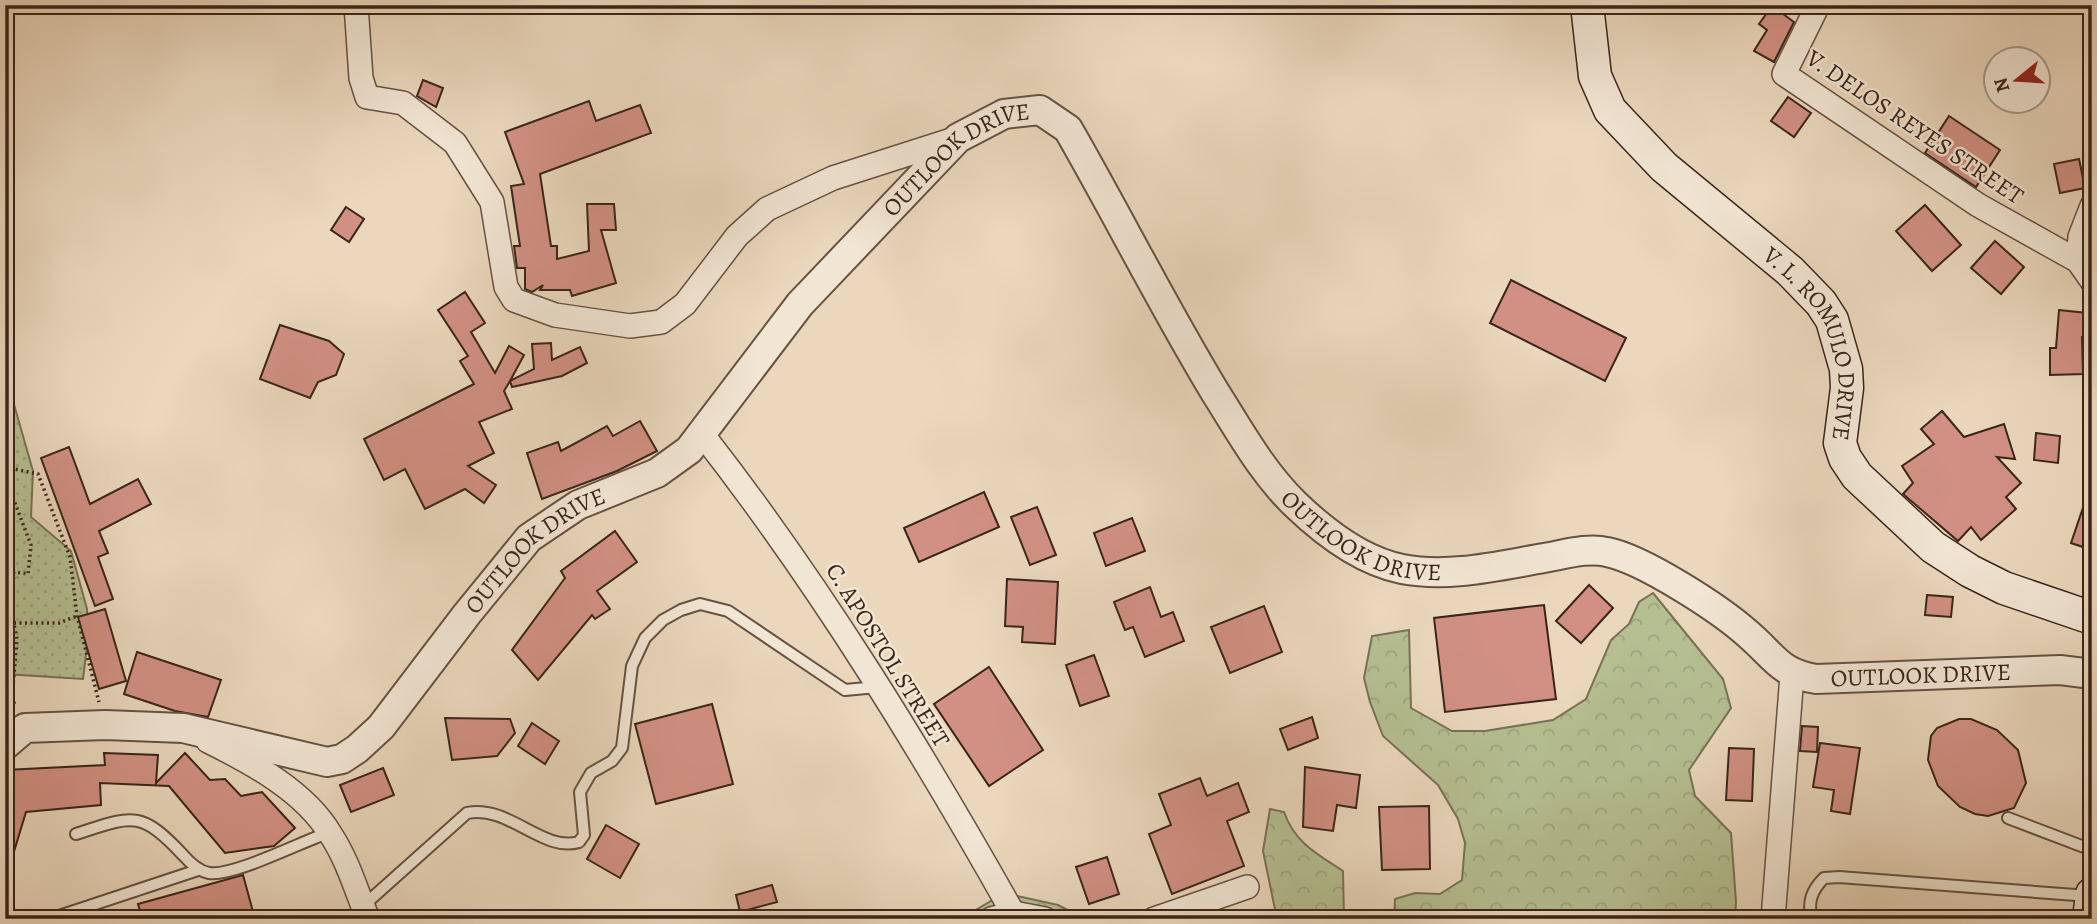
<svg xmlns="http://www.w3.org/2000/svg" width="2097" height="924" font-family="Alegreya,serif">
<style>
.grass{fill:url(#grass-dots);stroke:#787256;stroke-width:2}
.forest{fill:url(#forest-crowns);stroke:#787256;stroke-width:2}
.building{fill:#d19083;stroke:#3a2519;stroke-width:2}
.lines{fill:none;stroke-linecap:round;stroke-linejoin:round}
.service-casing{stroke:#665242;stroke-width:14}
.minor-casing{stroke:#665242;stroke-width:26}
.tertiary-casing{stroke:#665242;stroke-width:32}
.secondary-casing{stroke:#3a2519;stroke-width:35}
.path{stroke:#3a2519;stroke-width:3.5;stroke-dasharray:2 3.5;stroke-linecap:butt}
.service{stroke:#f1e5d3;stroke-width:10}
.minor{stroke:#f1e5d3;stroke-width:23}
.tertiary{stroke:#f1e5d3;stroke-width:28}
.secondary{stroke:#f1e5d3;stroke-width:32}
.labels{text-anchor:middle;stroke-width:5;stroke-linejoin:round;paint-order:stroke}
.street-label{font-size:24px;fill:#3a2519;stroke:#f1e5d3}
</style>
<defs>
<pattern id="grass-dots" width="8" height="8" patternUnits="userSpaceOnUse" patternTransform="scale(1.75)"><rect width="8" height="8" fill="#b5bf92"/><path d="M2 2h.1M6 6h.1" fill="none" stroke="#9ca47d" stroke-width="1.8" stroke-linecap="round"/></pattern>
<pattern id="forest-crowns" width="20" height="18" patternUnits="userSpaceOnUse" patternTransform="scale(1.75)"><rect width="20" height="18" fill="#b5bf92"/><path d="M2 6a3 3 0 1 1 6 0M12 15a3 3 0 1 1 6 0" fill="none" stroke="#9ca47d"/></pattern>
</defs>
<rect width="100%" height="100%" fill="#ead7bc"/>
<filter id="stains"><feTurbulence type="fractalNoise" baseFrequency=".00286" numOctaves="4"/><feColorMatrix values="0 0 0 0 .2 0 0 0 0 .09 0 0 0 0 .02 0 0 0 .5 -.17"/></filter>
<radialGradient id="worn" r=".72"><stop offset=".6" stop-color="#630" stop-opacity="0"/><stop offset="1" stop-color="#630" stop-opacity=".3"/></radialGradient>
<path class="grass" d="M5,373L33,471L31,517L71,551L87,609L88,637L83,679L5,674Z"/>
<g class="forest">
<path d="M1653,593L1723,679L1731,708L1689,770L1695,796L1731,833L1736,902L1735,919H1394L1395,899L1415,893L1440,894L1462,880L1465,843L1458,819L1438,785L1383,736L1370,702L1364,678L1372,636L1409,630L1411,708L1452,731H1485L1553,720L1586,699L1611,640L1629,624L1639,602Z"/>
<path d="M1270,809L1284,812C1295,843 1317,854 1343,871L1344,919H1277L1263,851Z"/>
<path d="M1004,893L1058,905L1085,919H961Z"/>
</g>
<g class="building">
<path d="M1772,6L1794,22L1774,62L1754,51L1767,30L1759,24Z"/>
<path d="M423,80L443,88L436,107L417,96Z"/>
<path d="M1788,97L1811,113L1794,137L1771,121Z"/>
<path d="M589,101L596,121L640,105L651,133L540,174L551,246H557V259L589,251L587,204H614L616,230H601L616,283L572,296L570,290H540L543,285L532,292L525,289V268H517L514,246H520L511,186L524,184L505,132Z"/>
<path d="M1949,116L2000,150L1976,187L1925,153Z"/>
<path d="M2079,159L2085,188L2060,193L2054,164Z"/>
<path d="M1925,205L1961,245L1932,271L1896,231Z"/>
<path d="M346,207L364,219L349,242L331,230Z"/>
<path d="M1995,241L2024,267L2001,294L1971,268Z"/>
<path d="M1511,280L1626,338L1605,381L1490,323Z"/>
<path d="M465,292L485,323L471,332L495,373L509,346L524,355L510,381L534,369L532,344L551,343L552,360L580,347L587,363L562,376L512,387L510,381L504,391L512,409L479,422L494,453L468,466L496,485L484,503L465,489L425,509L405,469L384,480L364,439L474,384L460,361L468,356L438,310Z"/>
<path d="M2059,310L2087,313L2085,337H2082L2083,374L2050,375V348H2056Z"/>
<path d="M280,325L329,341L344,354L336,375L318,382L310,398L260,379Z"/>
<path d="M1942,411L1964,437L2004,424L2015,459L1997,457L2021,483L2006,497L2016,509L1981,540L1971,527L1958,541L1903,494L1913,483L1902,466L1934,444L1921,429Z"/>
<path d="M640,421L657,451L617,471L542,499L527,453L558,442L561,451L607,426L613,436Z"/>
<path d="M2036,433L2060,436L2058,463L2034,460Z"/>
<path d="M69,447L90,504L138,479L151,504L99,531L108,553L98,557L113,599L95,606L41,458Z"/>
<path d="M2089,490L2092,491V550L2071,543Z"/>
<path d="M984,492L999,527L919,562L904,528Z"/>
<path d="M1037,507L1056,555L1030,565L1011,517Z"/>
<path d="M1132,518L1145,551L1106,566L1094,533Z"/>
<path d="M615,531L637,562L597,591L610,609L595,619L592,615L538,680L512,650L565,578L561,571Z"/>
<path d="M1007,579L1058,582L1055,644L1022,642L1023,627L1005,626Z"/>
<path d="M1589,585L1613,608L1581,643L1556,621Z"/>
<path d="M1150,587L1161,617L1173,612L1184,641L1145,657L1133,627L1125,630L1114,602Z"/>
<path d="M1927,595L1953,597L1951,617L1925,615Z"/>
<path d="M1544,605L1556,699L1445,712L1434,618Z"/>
<path d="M1264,606L1282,652L1230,673L1211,627Z"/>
<path d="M105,609L126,681L99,689L78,617Z"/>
<path d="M137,652L221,680L208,717L175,711L124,694Z"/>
<path d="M1094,655L1109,696L1080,706L1066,665Z"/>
<path d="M989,667L1043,750L989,786L934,704Z"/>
<path d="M712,704L733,784L656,804L635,724Z"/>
<path d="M1312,717L1318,738L1288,750L1280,729Z"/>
<path d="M445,718L510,719L515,733L497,756L452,760Z"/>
<path d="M1959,719H1971L1997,730L2018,750L2026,783L2014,808L1988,816L1975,814L1960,807L1938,786L1928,760L1931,736L1937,728Z"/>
<path d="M532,723L559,741L545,764L518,746Z"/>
<path d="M1802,726L1818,727L1817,752L1800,751Z"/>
<path d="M1820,743L1860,748L1850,814L1831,811L1834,790L1813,787Z"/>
<path d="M1729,748L1754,749L1752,801L1726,800Z"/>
<path d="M104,753L158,755L156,783L185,753L210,780L225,779L241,796L262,792L295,828L274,846L225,853L169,786L100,783L101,805L26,812L9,868L5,867V770L105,765Z"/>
<path d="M1305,767L1360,775L1356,808L1337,805L1333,831L1303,827Z"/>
<path d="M383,768L394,795L351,812L340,785Z"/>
<path d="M1200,778L1207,796L1238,783L1249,812L1227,821L1244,866L1172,894L1149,834L1171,825L1159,794Z"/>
<path d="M1429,806L1430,869L1382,870L1379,807Z"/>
<path d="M606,825L639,844L620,878L587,859Z"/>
<path d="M1107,857L1119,894L1089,904L1076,867Z"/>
<path d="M243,875L255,919H142L138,904Z"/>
<path d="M772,885L777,902L740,912L736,895Z"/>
</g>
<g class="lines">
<g class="service-casing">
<g id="service">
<path d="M2008,818L2092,850"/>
<path d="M76,834C132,816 140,809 183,855C190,863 198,871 209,873C233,877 303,841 330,832"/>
<path d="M363,906L467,813C508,804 543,853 579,842L584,835L580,792L591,773L612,761L622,748L632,666L645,638L663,620L681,610L700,604L728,611L845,690L877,687"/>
<path d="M779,916L780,919"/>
<path d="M50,919L198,870"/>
<path d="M1812,919C1807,902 1812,890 1824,878L1839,877L2089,896"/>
</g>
</g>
<g class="minor-casing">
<g id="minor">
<path d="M356,5L361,78L367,97L403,103L455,143L492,202L506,287L514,300L555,315L630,326L661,322L685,304L737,236L767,209L833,178L958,138"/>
<path d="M1818,5L1784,74L1978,205L2078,261"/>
<path d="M2092,206L2080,237L2078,261L2092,281"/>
<path d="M703,435C820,585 920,748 1013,913"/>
<path d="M208,741C252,763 305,791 331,835C348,861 356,890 368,919"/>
<path d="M991,919L1013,913L1045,919"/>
<path d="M1154,919L1247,887"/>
<path d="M1773,919L1792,675"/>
</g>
</g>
<g class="tertiary-casing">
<g id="tertiary">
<path id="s1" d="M5,745L25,728L105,725L183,728L327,762L342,759L357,749L381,727L467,614L529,538L578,505L657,473L689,450L800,304L958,138L1004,114L1040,110L1068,129C1118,216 1163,306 1215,392C1239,430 1262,472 1295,504C1323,531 1362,561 1402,569C1449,578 1497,566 1544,558C1563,555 1587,547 1607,552C1643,559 1720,609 1748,634C1775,657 1779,673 1816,679L2060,670L2092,674"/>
</g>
</g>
<g class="secondary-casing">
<g id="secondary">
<path id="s2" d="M1587,5L1595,76L1610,110L1664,167L1790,271L1821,303L1832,320L1846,369L1847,388L1840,443L1845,458L1857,476L1933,547L1970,571L2004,588L2092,618"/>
<path d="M2089,919L2092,894"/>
</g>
</g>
<g class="path">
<path d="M5,467L38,474L70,557L77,616L99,702"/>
<path d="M5,477L31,545L28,574L14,572L11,609L17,639L12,698L16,707"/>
<path d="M14,623H59L77,616"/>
</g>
<use href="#service" class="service"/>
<use href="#minor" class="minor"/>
<use href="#tertiary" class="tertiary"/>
<use href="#secondary" class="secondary"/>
</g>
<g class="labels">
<g class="street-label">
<text transform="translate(1915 127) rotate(34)" y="8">V. DELOS REYES STREET</text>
<text dy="8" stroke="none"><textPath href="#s1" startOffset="1222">OUTLOOK DRIVE</textPath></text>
<text dy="8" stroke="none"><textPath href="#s2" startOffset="429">V. L. ROMULO DRIVE</textPath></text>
<text dy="8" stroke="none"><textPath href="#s1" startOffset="1872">OUTLOOK DRIVE</textPath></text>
<text dy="8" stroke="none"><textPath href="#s1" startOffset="635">OUTLOOK DRIVE</textPath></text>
<text transform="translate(888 655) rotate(58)" y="8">C. APOSTOL STREET</text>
<text dy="8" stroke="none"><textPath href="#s1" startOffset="2482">OUTLOOK DRIVE</textPath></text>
</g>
</g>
<rect width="2097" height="924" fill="none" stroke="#ead7bc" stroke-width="28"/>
<rect x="7" y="7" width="2083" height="910" fill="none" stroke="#3a2519" stroke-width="3.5"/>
<rect x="14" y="14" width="2069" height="896" fill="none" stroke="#3a2519" stroke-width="2"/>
<g transform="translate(2017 80) rotate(252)"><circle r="33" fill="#f1e5d3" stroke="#a89889" stroke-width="2"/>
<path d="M0-5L12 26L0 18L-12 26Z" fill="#8f2418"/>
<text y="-10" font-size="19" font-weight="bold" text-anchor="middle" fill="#3a2519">N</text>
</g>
<rect width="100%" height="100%" filter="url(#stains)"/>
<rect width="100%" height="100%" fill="url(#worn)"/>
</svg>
